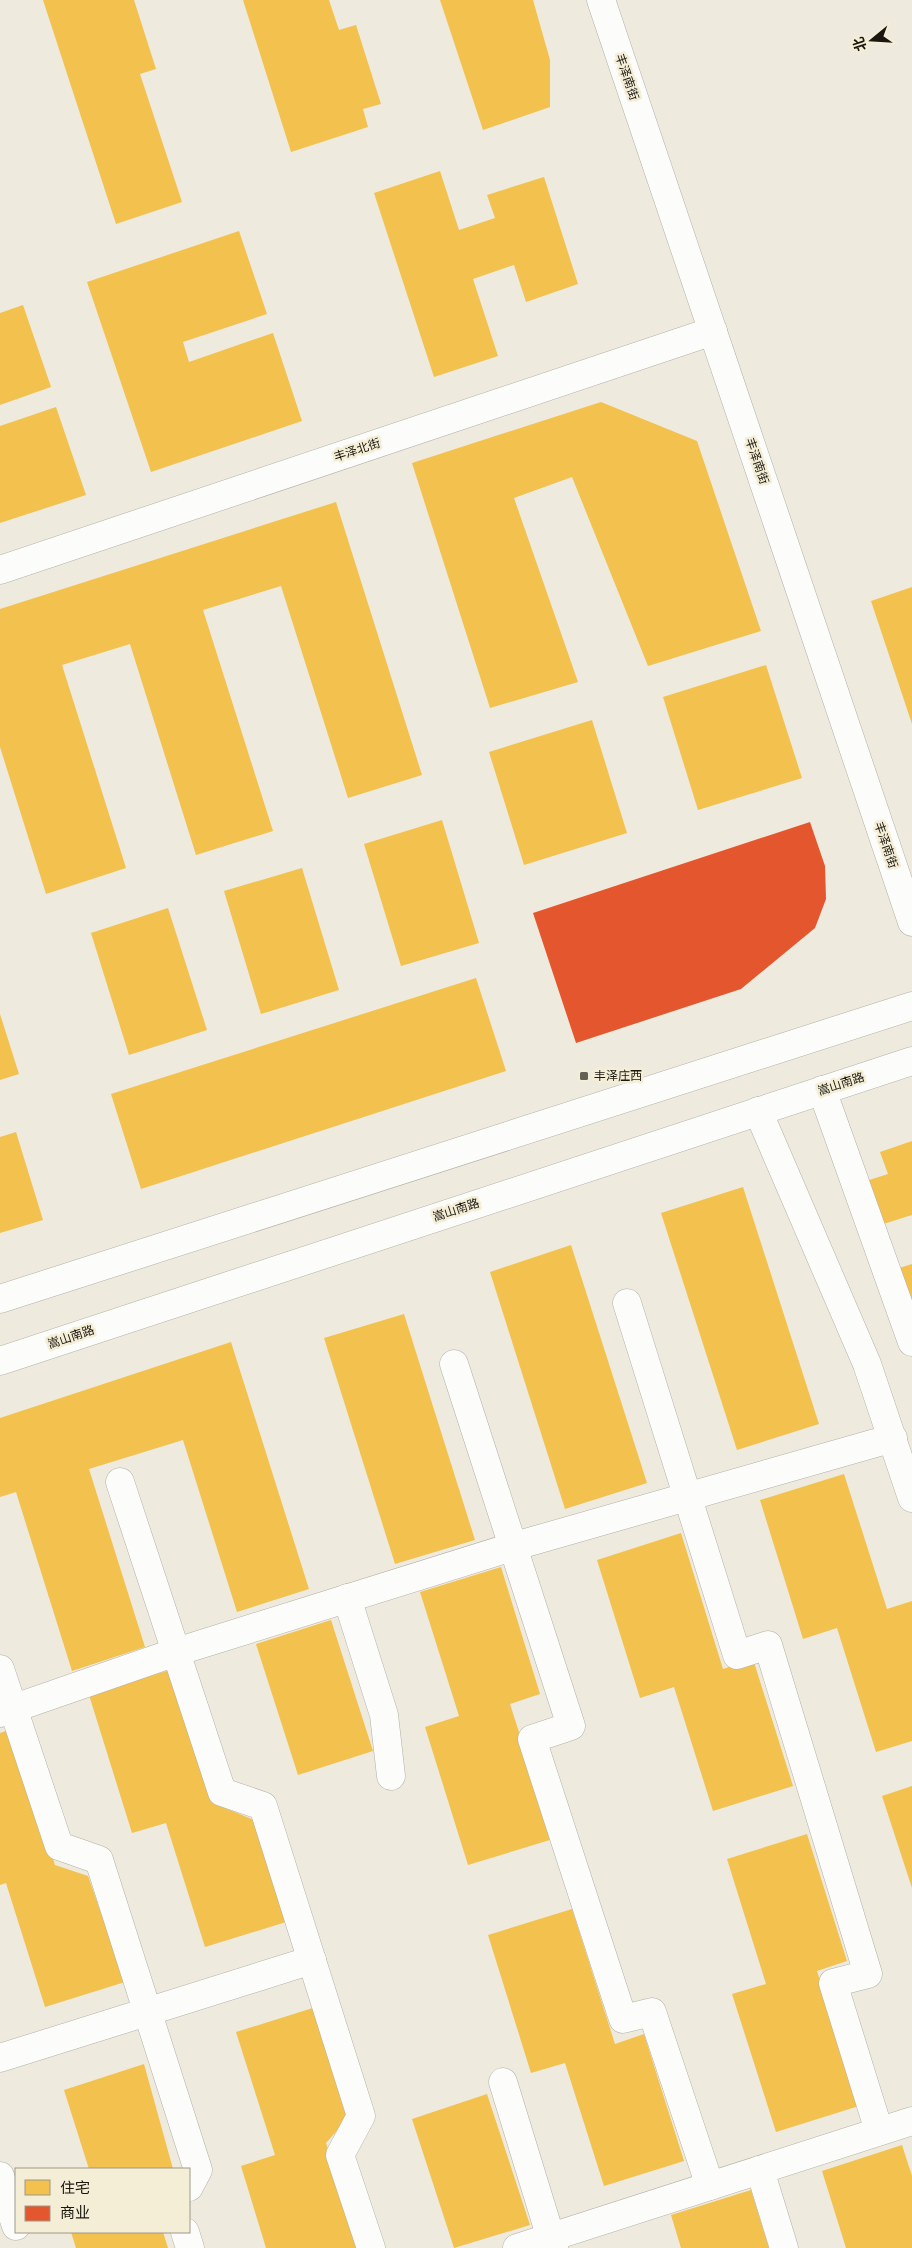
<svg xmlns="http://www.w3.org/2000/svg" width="912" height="2248" font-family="Overpass,'Noto Sans SC',sans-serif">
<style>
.homes{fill:#f2c14e}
.shops{fill:#e4572e}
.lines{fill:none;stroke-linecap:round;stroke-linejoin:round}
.minor-casing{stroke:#b3b0a7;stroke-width:29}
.minor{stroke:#fcfcfa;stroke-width:28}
.poi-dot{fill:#646157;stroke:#f5eed7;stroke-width:2}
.labels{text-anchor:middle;stroke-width:5;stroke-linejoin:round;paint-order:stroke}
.street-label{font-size:12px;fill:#19170f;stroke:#f5eed7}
.poi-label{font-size:12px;fill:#19170f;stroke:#f5eed7;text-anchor:start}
</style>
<rect width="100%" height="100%" fill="#eeeade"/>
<g class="homes">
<path d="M43,0H134L156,69L140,74L182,202L116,224Z"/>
<path d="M243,0H329L339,30L356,25L381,104L363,109L368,127L291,152Z"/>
<path d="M440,0H533L550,60V107L483,130Z"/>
<path d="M440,171L459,230L495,218L487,195L544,177L578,284L526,302L514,265L473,279L498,356L434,377L374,193Z"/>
<path d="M239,231L267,314L183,342L189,362L273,333L302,421L151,472L87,282Z"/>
<path d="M23,305L51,387L0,405V313Z"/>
<path d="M601,402L697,441L761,631L648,666L572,477L514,498L578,682L490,708L412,463Z"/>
<path d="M56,407L86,495L0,523V426Z"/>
<path d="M336,502L422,775L348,798L281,586L203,610L273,831L196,855L130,644L62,665L126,868L46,894L0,747V609Z"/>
<path d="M912,587V724L871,601Z"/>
<path d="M766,665L802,778L698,810L663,697Z"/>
<path d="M592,720L627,833L524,865L489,752Z"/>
<path d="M442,820L479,943L401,966L364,844Z"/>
<path d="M302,868L339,990L261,1014L224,891Z"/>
<path d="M168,908L207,1030L129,1055L91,933Z"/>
<path d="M476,978L506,1071L141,1189L111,1094Z"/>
<path d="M0,1014L19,1074L0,1080Z"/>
<path d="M16,1132L43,1220L0,1233V1137Z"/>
<path d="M912,1141V1215L877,1226L863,1182L888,1174L880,1152Z"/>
<path d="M743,1187L819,1424L737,1450L661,1213Z"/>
<path d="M571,1245L647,1483L565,1509L490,1272Z"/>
<path d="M912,1264V1305L896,1269Z"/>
<path d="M404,1314L475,1540L395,1564L324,1338Z"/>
<path d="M231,1342L309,1589L237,1612L183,1440L89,1469L145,1647L72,1671L16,1492L0,1497V1418Z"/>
<path d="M844,1474L887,1609L912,1601V1741L876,1752L837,1628L803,1639L760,1500Z"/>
<path d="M681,1533L723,1669L753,1659L793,1786L713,1811L674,1687L640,1698L597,1560Z"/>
<path d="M501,1567L540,1694L510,1704L553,1839L468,1865L425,1727L459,1716L420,1592Z"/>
<path d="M331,1620L373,1751L298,1775L256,1644Z"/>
<path d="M173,1669L215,1804L254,1820L286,1922L205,1947L166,1823L132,1833L89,1695Z"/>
<path d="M12,1729L55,1865L88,1876L125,1982L45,2007L6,1883L0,1885V1733Z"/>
<path d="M912,1786V1888L882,1796Z"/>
<path d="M807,1834L847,1961L817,1971L859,2106L776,2132L732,1994L766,1984L727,1859Z"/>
<path d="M572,1909L615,2044L644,2034L684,2161L604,2186L565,2063L531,2073L488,1935Z"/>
<path d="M316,2007L350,2116L326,2143L358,2248H266L241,2166L275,2155L236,2032Z"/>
<path d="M144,2064L173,2169H89L64,2090Z"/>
<path d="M487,2094L530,2225L454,2248L412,2119Z"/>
<path d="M902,2145L912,2176V2248H846L822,2171Z"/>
<path d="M751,2190L769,2248H681L671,2215Z"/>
<path d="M71,2232H163L168,2248H76Z"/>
</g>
<path class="shops" d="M810,822L825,866L826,899L815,928L741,989L576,1043L533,913Z"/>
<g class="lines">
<g class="minor-casing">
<g id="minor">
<path d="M601,0L912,922"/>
<path d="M0,570L713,331"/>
<path d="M822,1090L912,1342"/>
<path d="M758,1111L867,1364L912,1498"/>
<path d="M0,1299L912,1006"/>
<path d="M627,1303L737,1655L768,1645L868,1974L833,1983L879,2131"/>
<path d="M0,1361L912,1061"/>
<path d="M454,1364L571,1726L532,1739L623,2019L652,2012L710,2186"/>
<path d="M120,1482L222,1792L263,1806L361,2116L340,2155L371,2248"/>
<path d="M347,1598L384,1715L391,1776"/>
<path d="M0,1669L59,1846L99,1860L198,2170L189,2187"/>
<path d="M0,1713L176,1652L515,1546L893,1438"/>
<path d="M0,2058L312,1960"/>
<path d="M503,2082L554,2248"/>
<path d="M760,2170L784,2248"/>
<path d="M0,2176L16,2226"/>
<path d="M185,2232L190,2248"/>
<path d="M517,2248L912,2121"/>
</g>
</g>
<use href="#minor" class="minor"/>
</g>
<rect class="poi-dot" x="579" y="1071" width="10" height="10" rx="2.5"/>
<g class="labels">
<g class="street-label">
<text transform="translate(627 77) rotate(71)" y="4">丰泽南街</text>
<text transform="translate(357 450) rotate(-18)" y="4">丰泽北街</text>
<text transform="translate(757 461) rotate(71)" y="4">丰泽南街</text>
<text transform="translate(886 845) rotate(71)" y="4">丰泽南街</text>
<text transform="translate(841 1084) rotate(-18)" y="4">嵩山南路</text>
<text transform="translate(456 1210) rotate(-18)" y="4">嵩山南路</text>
<text transform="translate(71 1337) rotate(-19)" y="4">嵩山南路</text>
</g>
<g class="poi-label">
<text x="594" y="1080">丰泽庄西</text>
</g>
</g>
<rect x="15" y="2168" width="175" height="65" fill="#f5eed7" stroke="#9d9887"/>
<rect x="25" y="2180" width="25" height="15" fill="#f2c14e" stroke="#9d9887"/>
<text x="60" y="2193" font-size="15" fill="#19170f">住宅</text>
<rect x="25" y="2206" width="25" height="15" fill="#e4572e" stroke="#9d9887"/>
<text x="60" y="2218" font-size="15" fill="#19170f">商业</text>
<g transform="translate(872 40) rotate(252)" stroke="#f5eed7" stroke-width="4" paint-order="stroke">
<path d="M0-4L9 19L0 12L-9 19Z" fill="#19170f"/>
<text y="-8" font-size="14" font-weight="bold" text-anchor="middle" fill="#19170f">北</text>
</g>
</svg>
